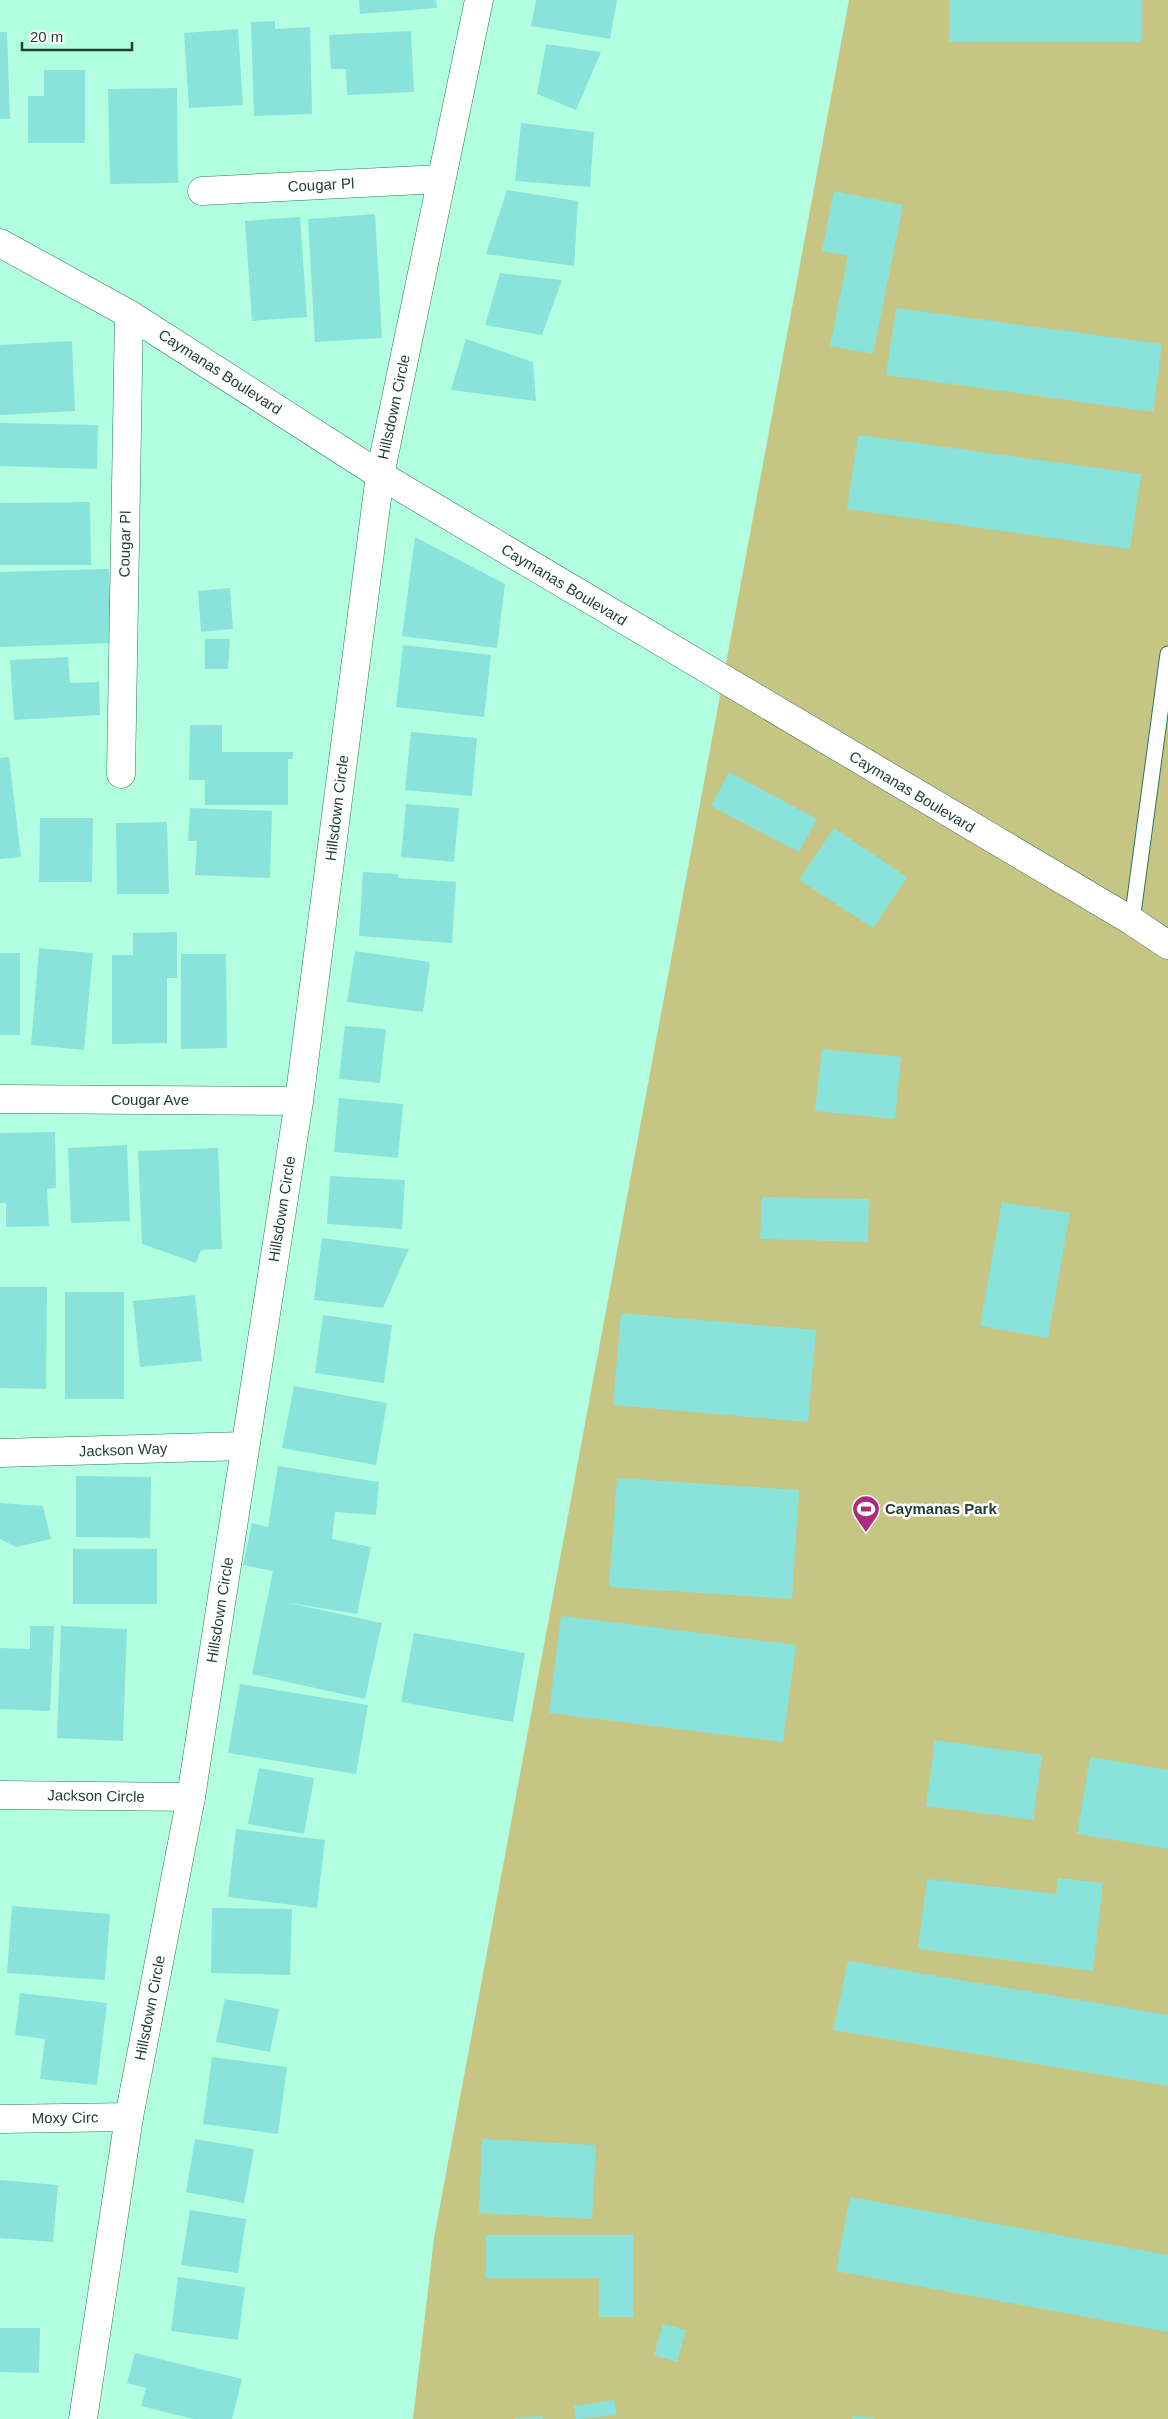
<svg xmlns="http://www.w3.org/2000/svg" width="1168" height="2419" font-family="Helvetica,sans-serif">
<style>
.green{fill:#c6c583}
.building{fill:#8ae3da}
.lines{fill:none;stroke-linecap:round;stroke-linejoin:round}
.lane-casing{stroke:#29775d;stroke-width:17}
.street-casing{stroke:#29775d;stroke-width:29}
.lane{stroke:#fff;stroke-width:15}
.street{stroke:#fff;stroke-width:28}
.labels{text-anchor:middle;stroke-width:5;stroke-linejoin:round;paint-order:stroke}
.street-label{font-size:15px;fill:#214034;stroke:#fff}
.poi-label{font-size:15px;font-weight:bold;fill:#214034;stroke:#fff;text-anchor:start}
</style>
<rect width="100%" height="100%" fill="#b1ffe0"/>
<path class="green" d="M849,0H1168V2419H413L434,2238Z"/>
<g class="building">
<path d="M359,0H436L437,8L360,14Z"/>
<path d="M536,0H617L610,39L531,26Z"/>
<rect x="949" y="0" width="192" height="42"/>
<path d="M275,21V29L310,27L312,114L254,116L251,22Z"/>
<path d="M238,29L243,105L189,108L184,33Z"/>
<path d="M411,31L414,92L347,95L346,69H331L329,35Z"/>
<path d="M0,32H7L10,119H0Z"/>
<path d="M546,44L601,52L576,110L537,94Z"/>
<path d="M44,70H85V143H28V96H44Z"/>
<path d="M177,88L178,183L110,184L108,89Z"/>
<path d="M521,123L594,132L590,187L515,181Z"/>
<path d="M507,190L578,201L574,266L486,254Z"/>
<path d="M834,191L903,205L873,354L830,346L848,256L822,251Z"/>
<path d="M375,214L382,338L315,342L308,219Z"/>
<path d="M300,217L307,317L252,321L245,221Z"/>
<path d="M500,273L562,280L542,335L485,325Z"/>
<path d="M896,308L1162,344L1153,412L886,375Z"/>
<path d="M466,339L533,362L536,401L451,390Z"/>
<path d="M72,341L75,411L0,415V345Z"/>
<path d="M0,423L98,425L97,469L0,466Z"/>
<path d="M858,435L1141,474L1130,549L847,509Z"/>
<path d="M90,502L91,565H0V503Z"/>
<path d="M415,537L505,584L497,648L402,636Z"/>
<path d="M109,569L112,643L0,647V572Z"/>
<path d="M230,588L233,629L201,632L198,591Z"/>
<path d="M205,639H230L228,669H205Z"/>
<path d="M403,645L491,655L484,717L396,707Z"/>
<path d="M68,657L70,683L99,682L100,715L14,720L10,660Z"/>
<path d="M190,725H222V752H293V759H288V805H205V780H189Z"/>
<path d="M411,732L477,738L472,796L405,790Z"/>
<path d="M9,757L21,857L0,859V758Z"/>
<path d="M729,772L817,819L799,852L711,806Z"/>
<path d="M406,804L459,808L454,862L401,857Z"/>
<path d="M190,808L272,811L270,878L195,875L197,841H188Z"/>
<path d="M40,818H93L92,882H39Z"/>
<path d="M167,822L169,894H117L116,823Z"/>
<path d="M834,828L907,877L873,928L799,880Z"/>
<path d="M363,872L398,874V878L456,882L452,943L359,936Z"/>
<path d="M177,932V978H167V1043L112,1044V955H133V933Z"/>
<path d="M39,948L93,953L84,1050L31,1045Z"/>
<path d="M355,951L430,962L423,1012L347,1002Z"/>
<rect x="0" y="953" width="20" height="82"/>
<path d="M181,954H226L227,1048L181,1049Z"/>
<path d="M345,1026L386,1029L380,1083L339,1079Z"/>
<path d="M822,1049L901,1057L895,1119L815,1111Z"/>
<path d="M339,1098L403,1104L398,1158L334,1152Z"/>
<path d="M55,1132L56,1188L47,1189L49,1226L6,1227V1203H0V1133Z"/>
<path d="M127,1145L130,1221L71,1223L68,1148Z"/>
<path d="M218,1148L222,1249L201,1250L196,1263L142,1244L138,1151Z"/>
<path d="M330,1176L405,1180L402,1229L327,1224Z"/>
<path d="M762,1197L869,1199L868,1242L760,1239Z"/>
<path d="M1002,1202L1070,1213L1048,1338L980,1326Z"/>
<path d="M322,1238L409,1249L383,1308L314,1300Z"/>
<path d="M0,1287H47L46,1389L0,1388Z"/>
<rect x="65" y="1292" width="59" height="107"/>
<path d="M195,1295L202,1361L140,1367L133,1301Z"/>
<path d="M621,1313L816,1330L808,1422L613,1405Z"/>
<path d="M323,1315L392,1325L384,1383L315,1373Z"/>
<path d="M294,1386L387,1403L376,1465L282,1448Z"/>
<path d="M278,1466L379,1482L376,1515L335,1512L332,1539L371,1547L357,1614L284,1602L382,1623L365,1699L252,1674L273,1571L243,1565L252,1523L268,1527Z"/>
<path d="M76,1476L151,1477L150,1538L76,1537Z"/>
<path d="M617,1478L799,1490L792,1599L609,1587Z"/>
<path d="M0,1503L43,1506L51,1539L16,1547L0,1539Z"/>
<rect x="73" y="1549" width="84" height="55"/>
<path d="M561,1616L796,1645L783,1742L549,1713Z"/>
<path d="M30,1626H54L50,1711L0,1709V1648L30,1649Z"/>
<path d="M61,1626L127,1629L123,1741L57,1738Z"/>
<path d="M414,1633L525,1653L513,1722L401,1702Z"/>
<path d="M240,1684L368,1705L356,1774L228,1753Z"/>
<path d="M935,1740L1042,1755L1033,1820L926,1806Z"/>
<path d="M1090,1757L1168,1770V1849L1077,1834Z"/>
<path d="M259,1768L314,1778L304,1834L248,1824Z"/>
<path d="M236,1829L325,1840L317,1908L228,1897Z"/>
<path d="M1058,1878L1103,1883L1093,1971L918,1949L927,1879L1056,1894Z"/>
<path d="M12,1906L110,1914L105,1980L7,1973Z"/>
<path d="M212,1908L292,1909L290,1975L211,1973Z"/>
<path d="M848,1961L1168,2015V2086L833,2030Z"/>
<path d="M20,1993L107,2003L97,2085L40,2079L45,2039L15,2035Z"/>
<path d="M225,1999L279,2009L270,2052L216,2042Z"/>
<path d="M212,2057L287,2067L278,2134L203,2124Z"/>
<path d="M195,2139L254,2149L244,2203L186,2192Z"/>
<path d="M482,2139L596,2145L592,2219L479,2213Z"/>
<path d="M0,2180L58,2185L53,2242L0,2238Z"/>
<path d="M850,2197L1168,2255V2332L836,2271Z"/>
<path d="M190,2210L246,2219L238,2273L181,2265Z"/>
<path d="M486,2235H633V2317H599V2278H486Z"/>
<path d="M178,2277L245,2287L238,2340L171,2331Z"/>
<path d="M663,2324L686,2330L677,2362L654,2355Z"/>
<path d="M0,2328H40L39,2373L0,2372Z"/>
<path d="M135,2353L242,2379L232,2419H193L141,2406L146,2388L127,2383Z"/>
<path d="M614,2400L617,2415L576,2419L574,2406Z"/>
<path d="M542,2416L543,2419H514V2418Z"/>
<path d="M853,2416L875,2418V2419H852Z"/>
</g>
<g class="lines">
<g class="lane-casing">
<path id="lane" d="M1132,921L1168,654"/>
</g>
<g class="street-casing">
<g id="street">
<path d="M202,191L441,179"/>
<path d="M0,243L129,314L380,475L1132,921L1168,945"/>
<path d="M121,774L129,314"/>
<path d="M0,1099L299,1101"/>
<path d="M0,1453L245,1446"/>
<path d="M0,1795L191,1797"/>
<path d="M0,2119L129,2117"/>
<path d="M83,2419L129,2117L191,1797L299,1101L380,475L479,0"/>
</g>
</g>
<use href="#lane" class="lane"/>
<use href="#street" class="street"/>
</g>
<defs>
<g id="stadium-pin" transform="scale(1.4375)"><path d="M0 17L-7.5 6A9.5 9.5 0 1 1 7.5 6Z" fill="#ac2c7b" stroke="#fff"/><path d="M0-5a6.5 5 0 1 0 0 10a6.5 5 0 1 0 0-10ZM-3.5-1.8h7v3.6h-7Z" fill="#fff"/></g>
</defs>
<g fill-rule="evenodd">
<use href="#stadium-pin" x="866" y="1509"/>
</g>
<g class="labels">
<g class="street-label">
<text transform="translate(321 185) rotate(-3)" y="5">Cougar Pl</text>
<text transform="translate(220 372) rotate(33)" y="5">Caymanas Boulevard</text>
<text transform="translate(394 407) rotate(-78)" y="5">Hillsdown Circle</text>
<text transform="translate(125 544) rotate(-89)" y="5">Cougar Pl</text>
<text transform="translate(564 585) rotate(31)" y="5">Caymanas Boulevard</text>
<text transform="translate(912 792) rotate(31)" y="5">Caymanas Boulevard</text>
<text transform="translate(337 808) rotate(-83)" y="5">Hillsdown Circle</text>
<text x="150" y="1105">Cougar Ave</text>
<text transform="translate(282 1209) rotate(-81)" y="5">Hillsdown Circle</text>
<text transform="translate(123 1450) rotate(-2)" y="5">Jackson Way</text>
<text transform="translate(220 1610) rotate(-81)" y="5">Hillsdown Circle</text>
<text transform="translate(96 1796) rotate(1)" y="5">Jackson Circle</text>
<text transform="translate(150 2008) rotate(-79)" y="5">Hillsdown Circle</text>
<text transform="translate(65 2118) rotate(-1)" y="5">Moxy Circ</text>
</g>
<g class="poi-label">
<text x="885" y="1514">Caymanas Park</text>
</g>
</g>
<path d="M22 42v8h110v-8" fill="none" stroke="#214034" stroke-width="2.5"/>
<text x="30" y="42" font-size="15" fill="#214034" stroke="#ffffff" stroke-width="4" paint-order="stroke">20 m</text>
</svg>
